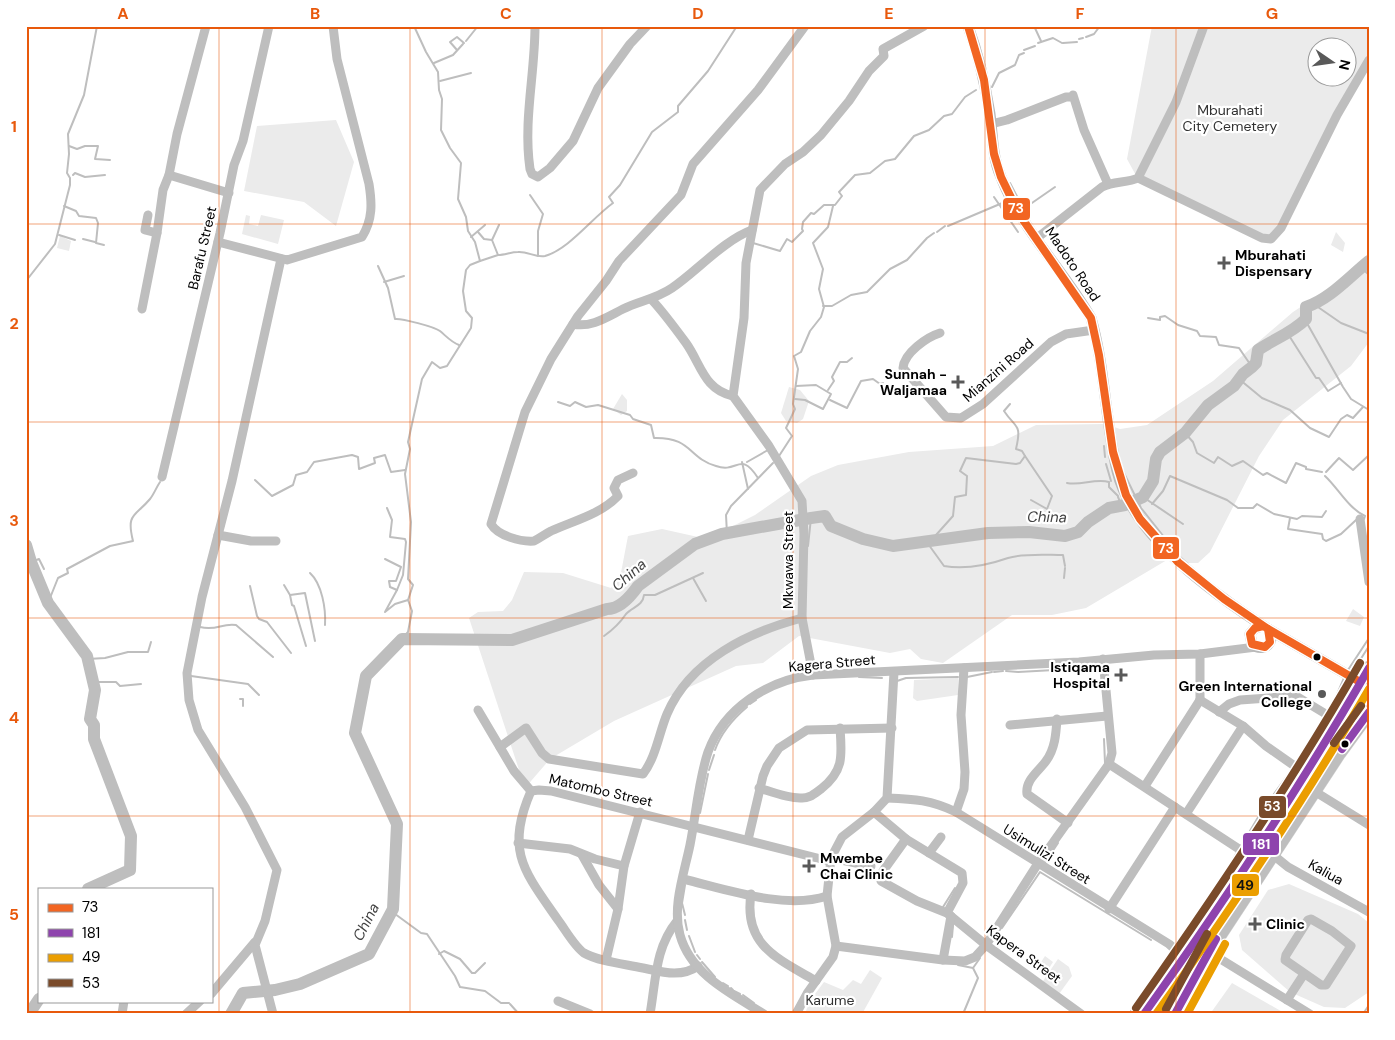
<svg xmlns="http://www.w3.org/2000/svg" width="1395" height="1040" font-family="'DM Sans',sans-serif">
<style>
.green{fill:#ebebeb;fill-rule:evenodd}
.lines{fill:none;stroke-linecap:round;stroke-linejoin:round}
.stream{stroke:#bebebe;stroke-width:2}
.river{stroke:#bebebe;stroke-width:12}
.trunk-casing{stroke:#dbdbdb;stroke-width:15}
.minor{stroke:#bebebe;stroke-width:9}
.secondary{stroke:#b8b8b8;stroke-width:11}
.trunk{stroke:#bebebe;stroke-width:14}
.bus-1-casing{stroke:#fff;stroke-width:11}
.bus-2-casing{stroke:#fff;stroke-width:11}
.bus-3-casing{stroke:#fff;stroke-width:11}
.bus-4-casing{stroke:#fff;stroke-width:11}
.bus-1{stroke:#f26522;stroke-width:8}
.bus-2{stroke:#8e44ad;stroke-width:8}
.bus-3{stroke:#eb9e00;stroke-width:8}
.bus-4{stroke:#7a4b2a;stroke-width:8}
.grid{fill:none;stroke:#e8590c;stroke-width:1;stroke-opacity:0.55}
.poi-dot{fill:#595959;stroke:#fff;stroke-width:2}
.bus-dot{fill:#000;stroke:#fff;stroke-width:2}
.labels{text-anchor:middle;stroke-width:4.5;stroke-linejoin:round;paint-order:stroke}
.park-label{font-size:14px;fill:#323232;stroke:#fff}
.street-label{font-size:14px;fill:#000;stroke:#fff}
.poi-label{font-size:14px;font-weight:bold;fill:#000;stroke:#fff;text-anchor:start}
.water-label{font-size:15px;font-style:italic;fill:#434343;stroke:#fff}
.line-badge{stroke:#fff;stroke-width:2}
.badge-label{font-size:14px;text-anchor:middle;font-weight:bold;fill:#fff}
.pale-badge-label{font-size:14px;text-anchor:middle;font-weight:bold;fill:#111}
.neatline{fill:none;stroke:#e8590c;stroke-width:2}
.grid-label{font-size:16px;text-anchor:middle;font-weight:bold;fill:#e8590c}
</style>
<rect width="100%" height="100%" fill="#fff"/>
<g class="green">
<path d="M1152,26H1369V60L1279,232L1267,238L1139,181L1127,159ZM1318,48H1348V78H1318Z"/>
<path d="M336,120L354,162L336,226L304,202L244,191L257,126Z"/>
<path d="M246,215L250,216L249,224L258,226L261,215L284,220L278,244L242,234Z"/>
<path d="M1336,232L1345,243L1343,252L1331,245Z"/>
<path d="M60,236L71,241L69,251L57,248Z"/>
<path d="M1369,262V342L1351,366L1283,420L1259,456L1210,552L1198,563H1184L1172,557L1086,608L1052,615H1012L943,663L921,659L910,649L890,653L799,636L763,663L736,666L614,721L550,759L525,788L469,618L478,612L503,611L512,600L524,572L563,573L611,588L620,578L628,536L662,529L707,539L755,515L811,476L838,465L909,452L993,446L1036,425L1105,424L1120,429L1147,425L1213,381L1293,312Z"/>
<path d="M789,387L800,390L809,401L803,419L797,423L786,421L781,413Z"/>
<path d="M622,394L627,400V411L621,415L613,409Z"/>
<path d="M1353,609L1364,617L1360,626L1346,621Z"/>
<path d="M958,678V695L917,701L913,698L914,680Z"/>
<path d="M1289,884L1358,914L1369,923V992L1345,1008L1324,1007L1290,992L1242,950L1239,935L1268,890Z"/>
<path d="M1045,956L1053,962L1044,976L1036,970Z"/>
<path d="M1058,959L1069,967L1072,976L1059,994L1043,981Z"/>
<path d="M870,970L882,978L862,1014H805L809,1002L824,982L843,990L853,980L861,984Z"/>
<path d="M1232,983L1286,1014H1210Z"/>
</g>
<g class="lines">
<g class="stream">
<path d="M1034,26L1041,41"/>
<path d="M1086,37L1094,34L1100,26"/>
<path d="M1079,39L1083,38"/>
<path d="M466,41L478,26"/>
<path d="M1038,43L1053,38L1062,43"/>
<path d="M1063,43L1077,42"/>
<path d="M457,50L450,42L457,37L464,43"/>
<path d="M1024,50L1035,46"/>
<path d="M434,63L453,55L463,44"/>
<path d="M440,81L471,73"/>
<path d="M992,87L999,73L1015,65L1019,55L1024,53"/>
<path d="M69,146L77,149L85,146H98L95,159L110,160"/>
<path d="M73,175L75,173L85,177L105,175"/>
<path d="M1010,183L1022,206"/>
<path d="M530,195L543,214L538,231V256"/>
<path d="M994,197L1018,232"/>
<path d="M64,206L76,211L79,216L96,218L98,223L96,243L104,245"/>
<path d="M1021,206L1029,205L1055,187"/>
<path d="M1007,217L1016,218"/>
<path d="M948,226L1007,201"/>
<path d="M478,232L484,239L492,240"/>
<path d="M937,232L945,226"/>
<path d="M59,235L75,240"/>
<path d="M471,237L485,225"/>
<path d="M83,239L95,242"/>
<path d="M753,243L780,251L787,239L792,242L803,231L802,229L803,222L811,213L814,214L824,205H835L842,196L839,192L855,175L870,173L885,161L895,159L914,136L929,130L944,116L952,114L965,97L976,90"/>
<path d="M498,255C505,255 511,252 518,252C527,251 536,258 545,256C569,249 591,219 613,203L609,197L620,185L652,132L678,112V106L708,71L737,26"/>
<path d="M480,261L498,255L492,240L499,225"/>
<path d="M378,266L388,288L395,319C401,318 435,327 440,331C446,336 451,342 459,345"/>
<path d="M1361,267L1369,275"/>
<path d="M26,281L55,244L70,185V178L67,173L69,154L68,134L84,95L97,26"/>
<path d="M384,282L404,276"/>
<path d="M1315,305L1341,323L1369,334"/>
<path d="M823,306H832L851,295L867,292L890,269L907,260L927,238L934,233"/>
<path d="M1148,318L1160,320V317L1165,316L1178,325L1197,331L1200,336L1216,337L1219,345L1239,348L1252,367"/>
<path d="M1302,322L1308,325L1343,387L1351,399L1369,410"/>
<path d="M1288,334L1316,378H1319L1328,391L1341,383"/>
<path d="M1239,379L1262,398L1290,410L1310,428L1329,437L1341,419L1347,415L1353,418L1363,407"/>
<path d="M828,390L834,381L832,377L840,362H847L852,358"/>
<path d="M795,399L805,400L823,409L831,394L816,385L796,386"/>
<path d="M830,400L847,408L861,381L873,379L880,384L883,383"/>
<path d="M558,402L570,406L575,402L586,407L598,405L630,415L633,419L651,425L654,438C692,437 688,458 716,466C738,474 740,450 758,478"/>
<path d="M1185,433L1193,442L1197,453L1214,463L1218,457L1232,466L1243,461L1263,475L1267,473L1286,483L1296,463L1306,467V469L1322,472"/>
<path d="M1104,446L1105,457"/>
<path d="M779,456L792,436L786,428L795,409L793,404L798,369L794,356L801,352L810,331L821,317L824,307L819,289L823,269L813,243L828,227L833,206"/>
<path d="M1025,456L1052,496L1047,509L1031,500"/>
<path d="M742,462L748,489"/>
<path d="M747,462L768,450"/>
<path d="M1106,464L1111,481"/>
<path d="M1121,467L1141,508L1168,542"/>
<path d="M1326,472L1339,458L1353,470L1369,455"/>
<path d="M1325,476C1338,488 1348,508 1365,516L1364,519"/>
<path d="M255,480L272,496L293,485L296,475L307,472L314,462L352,455L358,457L359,469L375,463L374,458L385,455L391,472L405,470"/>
<path d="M1067,483C1081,486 1095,478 1109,482V487L1118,496"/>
<path d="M1118,497L1121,504"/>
<path d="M1143,497L1183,524"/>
<path d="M1152,504L1163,491L1170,476L1227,500L1238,508H1253L1257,504L1274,514L1297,519L1302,516L1322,517L1326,511"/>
<path d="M1290,518L1288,529L1322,534L1323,539L1326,541L1341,534L1356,520"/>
<path d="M727,534L726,515L731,506L773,463"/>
<path d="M936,539V535L953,516L955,497L966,495L967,476L960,471L966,458L1016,464L1020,463L1025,456L1022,451L1016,449C1022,423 1016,429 1004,411L1010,404"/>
<path d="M926,541L944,566C966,570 988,565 1008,558C1024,553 1046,555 1063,555L1065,566"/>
<path d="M808,546L811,518"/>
<path d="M385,559L401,567L396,581H389L390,587L397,590L403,575L406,542L405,539L390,537L392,520L387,508"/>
<path d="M31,562L39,559L44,569"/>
<path d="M310,573C322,584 326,609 325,625"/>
<path d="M693,578L706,601"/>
<path d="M1064,578L1065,568"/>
<path d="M284,585L290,595L292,605L294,606L306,646"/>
<path d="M250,586L257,616L259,619L267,622L291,653"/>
<path d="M397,590L385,612L395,604L408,600"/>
<path d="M290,595L305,593L315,641"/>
<path d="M48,603L58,578L68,573L67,569L110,546L133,541C126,513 135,517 150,499C154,494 156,488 160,482"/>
<path d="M200,627C217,631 221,623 236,625L273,657"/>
<path d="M604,636C614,629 620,623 626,614C632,607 643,606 644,595H655L703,573"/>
<path d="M402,639L408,632L412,611L408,600L413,585L408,579L411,522L405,474L410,449L408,442L422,379L432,362L440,368L447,366L471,328L472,318L466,311L463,291L466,270L470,265L480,261L475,242L468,231L466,217L458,199L461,163L450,148L441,130L442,99L439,90L438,72L426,52L414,26"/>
<path d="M88,659L105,658L128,652H148L151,642"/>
<path d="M1093,668H1095"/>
<path d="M1355,668L1369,646"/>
<path d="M1348,670L1369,638"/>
<path d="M1006,671L1018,672L1091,668"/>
<path d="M994,672L1003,671"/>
<path d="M191,676L248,684L259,695"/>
<path d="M859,677L882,678"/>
<path d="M967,677L992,672"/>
<path d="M897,681L906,678L958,677"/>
<path d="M93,682H116L120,686L141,684"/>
<path d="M240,699H243V706"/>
<path d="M750,704L756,700"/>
<path d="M1329,713L1344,678"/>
<path d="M1104,739L1105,763"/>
<path d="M715,750C721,733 734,718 747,707"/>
<path d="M1296,763L1328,717"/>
<path d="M709,770L714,755"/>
<path d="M700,813L708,774"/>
<path d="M1241,846L1263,809L1292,769"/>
<path d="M1044,864L1058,843"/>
<path d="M943,907L955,888"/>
<path d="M391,911L421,933L427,934L455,976L460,987L485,991L501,1003H509"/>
<path d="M685,915L682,903L685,885"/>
<path d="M685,920L687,930"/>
<path d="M1002,928L1040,872L1151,940"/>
<path d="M689,936L695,952"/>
<path d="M952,937L953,925"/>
<path d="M1177,948L1220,883L1237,852"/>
<path d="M439,954L444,951L460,959L472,973H475L485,963"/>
<path d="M697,955L700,959"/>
<path d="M702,962L715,977"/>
<path d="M958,965L973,968L978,978L963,1014"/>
<path d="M973,968L980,958"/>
<path d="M723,983L728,986"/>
<path d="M731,988L733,990"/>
<path d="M734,991L740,994"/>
<path d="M743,995L754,1003"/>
<path d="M510,1004L519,1014"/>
<path d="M1129,1014L1174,951"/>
<path d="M1363,1014L1369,1005"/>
</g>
<g class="river">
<path d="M26,545L31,562L48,603L87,656L95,690L90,719L94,725V739L131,836L130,870L88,889"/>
<path d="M29,1014L39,999"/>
<path d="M231,1014L243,993L275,990L300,984L369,954L393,909L397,824L355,733L366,676L402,639L512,640L607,609C620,609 631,596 638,586L695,544L722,534L811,518L825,516L831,526L863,539L893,546L988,533L1029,532L1065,536L1078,532L1088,522L1109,508L1125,505L1143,497L1153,481L1156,459L1160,452L1185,433L1208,405L1234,386L1243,374L1252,367L1256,363L1258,350C1274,339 1292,333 1306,319V307C1330,299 1349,277 1369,261"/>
</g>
<g class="trunk-casing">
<g id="trunk">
<path d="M1144,1014L1196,941L1326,743L1369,668"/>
<path d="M1175,1014L1217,939L1339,753L1369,712"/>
</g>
</g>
<g class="minor">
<path d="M535,26C535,74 523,121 530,169L532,174L538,177L550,168L573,141L598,88L630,44L647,26"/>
<path d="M991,124L1007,120L1066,97H1073V95L1084,130L1108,184"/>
<path d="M169,175L229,193"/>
<path d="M1138,178L1262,238L1271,239L1281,228L1337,115L1369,60"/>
<path d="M148,215L145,230L157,233"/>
<path d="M1037,238L1102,187C1113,181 1127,183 1138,178L1176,102L1204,26"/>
<path d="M218,242L287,260L362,237C373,219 372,203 369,184L337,59L333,26"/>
<path d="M652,300C664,313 675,328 686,343C701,364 704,390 733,396"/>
<path d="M142,309L157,233L163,190L169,175L177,134L206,26"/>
<path d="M573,324C591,328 607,317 623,309C639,301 656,299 672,288C696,272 724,240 752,230"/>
<path d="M940,333C927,337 904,353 903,368L946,417L961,418L983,404L1051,342L1066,334L1094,330"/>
<path d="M633,473L618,480L614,488L618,496C601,514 573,521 551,531C545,534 540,538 534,541C521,542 498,536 491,524L525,412L551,359L578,316L606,281L619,261L681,195L693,164L758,90L805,26"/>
<path d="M162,477L220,233L234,165L243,141L269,26"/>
<path d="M1360,519L1369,582"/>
<path d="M218,535L251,541H276"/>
<path d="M1200,654V700"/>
<path d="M813,675L802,618L804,534L802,501L769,446L733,396L744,318L746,263L760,190L785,164L803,152L821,135L849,101L869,71L884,56L883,49L924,26"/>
<path d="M1200,700L1243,726L1266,746L1306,774"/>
<path d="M478,710L514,771L531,791"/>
<path d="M1219,712L1229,704L1240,700L1296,696L1339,722"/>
<path d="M1057,719C1056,734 1055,749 1046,761C1039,771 1025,780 1027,794L1068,823"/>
<path d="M1010,725L1107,716"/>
<path d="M500,747L526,728L542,753L549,759L643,774C656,757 659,733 667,714C690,660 749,632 802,618"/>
<path d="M1109,764L1239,849L1250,859"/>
<path d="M1145,786L1200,700"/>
<path d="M759,788C772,792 787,798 800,798C809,799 814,794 821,789C844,771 842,756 840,728"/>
<path d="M531,791L539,790L551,791L829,861"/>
<path d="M531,791C505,851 524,871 558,920C565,929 574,946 584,953C600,962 625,964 643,968C662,972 681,978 698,966"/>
<path d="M1314,791L1369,825"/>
<path d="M887,798C915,799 931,800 956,812L1169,944L1184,957"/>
<path d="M874,812L906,839L962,873L963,883L947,913"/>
<path d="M956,812L964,789L965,772L961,715L964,668"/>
<path d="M1186,814L1243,726"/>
<path d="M906,839L883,871L881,881L917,901L947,913L986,945L1081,1014"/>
<path d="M748,840L763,776L767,766L779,748L807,730L892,728"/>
<path d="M518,843L570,849L595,859L624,866"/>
<path d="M929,853L941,837"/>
<path d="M1272,854L1288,867L1369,912"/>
<path d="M582,855L599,885L618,909"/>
<path d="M831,858L871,866"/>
<path d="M683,879C725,889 785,910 827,896"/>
<path d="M751,894C743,945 778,959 816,981"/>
<path d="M1109,909L1175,807"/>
<path d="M1311,919L1332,931L1351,946L1326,985H1321L1285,960L1286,955L1308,920Z"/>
<path d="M836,946L943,960L965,961L975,957L986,945L1037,865L1109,764L1112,753L1103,659"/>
<path d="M1209,952L1310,1014"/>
<path d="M606,960L618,909L624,866L640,812"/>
<path d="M943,960L951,916"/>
<path d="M211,994L255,942"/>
<path d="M1287,1000L1304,974"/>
<path d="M558,1001L590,1014"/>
<path d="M122,1014L124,1001"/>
<path d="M186,1014L200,1001"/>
<path d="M273,1014L255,945L265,921L277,870L245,807L198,730L189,700L187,673L202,597L232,481L281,259"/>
<path d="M650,1014C656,980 655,948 677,921"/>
<path d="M764,1014C732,994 691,975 680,935C672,906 684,874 690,845C696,815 698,782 708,752C724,708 768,680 813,675L1079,662L1154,655L1200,654L1256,647"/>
<path d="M796,1014L808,992L833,957L836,946L827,896L831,858L842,837L874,812L887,798L894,672"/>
</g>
<g class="secondary">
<path d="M968,26C979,56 985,83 990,114C993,136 992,157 1001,177C1020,227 1064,271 1091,318C1105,367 1105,420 1117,471C1133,537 1214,594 1268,629C1277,641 1264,654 1252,644L1250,634L1255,628L1263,626"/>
<path d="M1268,629L1360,682"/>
</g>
<use href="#trunk" class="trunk"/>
<g class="bus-1-casing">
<g id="bus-1">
<path d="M968,26L984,80L994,154L1001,177L1019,214L1091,318L1099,355L1113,452L1126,495L1140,519L1178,562L1224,599L1268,629L1270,642L1265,647L1252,644L1250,634L1255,628L1263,626"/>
<path d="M1268,629L1360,682"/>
</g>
</g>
<g class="bus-2-casing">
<g id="bus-2">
<path d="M1342,749L1369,712"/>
<path d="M1144,1014C1224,902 1300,788 1369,668"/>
<path d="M1175,1014L1216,939"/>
</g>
</g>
<g class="bus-3-casing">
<g id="bus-3">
<path d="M1156,1014C1231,909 1304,801 1369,689"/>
<path d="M1187,1014L1225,944"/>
</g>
</g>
<g class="bus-4-casing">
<g id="bus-4">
<path d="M1334,743L1361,706"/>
<path d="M1136,1008C1215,896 1292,782 1360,663"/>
<path d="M1166,1009L1207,934"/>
</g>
</g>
<use href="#bus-1" class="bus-1"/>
<use href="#bus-2" class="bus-2"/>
<use href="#bus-3" class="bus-3"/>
<use href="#bus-4" class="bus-4"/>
</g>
<path class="grid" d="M219,26V1014M410,26V1014M602,26V1014M793,26V1014M985,26V1014M1176,26V1014M26,224H1369M26,422H1369M26,618H1369M26,816H1369"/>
<g class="poi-dot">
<path d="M1221.5 255.5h5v5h5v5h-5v5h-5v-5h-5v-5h5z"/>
<path d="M955.5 374.5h5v5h5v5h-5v5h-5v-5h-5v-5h5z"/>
<path d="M1118.5 667.5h5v5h5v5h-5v5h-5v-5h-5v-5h5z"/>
<circle cx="1322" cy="694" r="5"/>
<path d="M806.5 858.5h5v5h5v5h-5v5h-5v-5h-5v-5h5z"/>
<path d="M1252.5 916.5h5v5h5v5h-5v5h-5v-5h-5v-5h5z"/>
</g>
<g class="bus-dot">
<circle cx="1317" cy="657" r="4.5"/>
<circle cx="1345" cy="744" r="4.5"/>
</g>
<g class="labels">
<g class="park-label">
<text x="1230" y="115">Mburahati<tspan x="1230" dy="16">City Cemetery</tspan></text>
<text x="830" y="1005">Karume</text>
</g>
<g class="street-label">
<text transform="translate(202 248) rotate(-77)" y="5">Barafu Street</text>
<text transform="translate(1073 264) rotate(56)" y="5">Madoto Road</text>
<text transform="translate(998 370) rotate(-41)" y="5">Mianzini Road</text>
<text transform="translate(788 560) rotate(-90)" y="5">Mkwawa Street</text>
<text transform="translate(832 663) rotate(-5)" y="5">Kagera Street</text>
<text transform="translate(601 790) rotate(13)" y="5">Matombo Street</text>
<text transform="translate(1047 854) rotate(32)" y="5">Usimulizi Street</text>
<text transform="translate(1326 872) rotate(29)" y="5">Kaliua</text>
<text transform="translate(1024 954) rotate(36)" y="5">Kapera Street</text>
</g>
<g class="poi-label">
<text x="1235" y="260">Mburahati<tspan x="1235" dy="16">Dispensary</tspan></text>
<text x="947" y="379" text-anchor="end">Sunnah -<tspan x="947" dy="16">Waljamaa</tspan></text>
<text x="1110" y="672" text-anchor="end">Istiqama<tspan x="1110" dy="16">Hospital</tspan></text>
<text x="1312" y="691" text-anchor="end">Green International<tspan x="1312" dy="16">College</tspan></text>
<text x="820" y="863">Mwembe<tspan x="820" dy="16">Chai Clinic</tspan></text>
<text x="1266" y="929">Clinic</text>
</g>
<g class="water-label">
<text transform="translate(1047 517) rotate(1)" y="5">China</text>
<text transform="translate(629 575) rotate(-41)" y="5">China</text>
<text transform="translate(366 922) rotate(-63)" y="5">China</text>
</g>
</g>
<g class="line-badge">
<rect x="1002" y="197" width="29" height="24" rx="5" fill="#f26522"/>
<rect x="1152" y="536" width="28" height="24" rx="5" fill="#f26522"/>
<rect x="1258" y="795" width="29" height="24" rx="5" fill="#7a4b2a"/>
<rect x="1242" y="832" width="38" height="24" rx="5" fill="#8e44ad"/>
<rect x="1231" y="873" width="29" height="24" rx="5" fill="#eb9e00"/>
</g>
<g class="badge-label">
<text x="1016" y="213">73</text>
<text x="1166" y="553">73</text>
<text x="1272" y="811">53</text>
<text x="1261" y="849">181</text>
</g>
<g class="pale-badge-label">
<text x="1245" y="890">49</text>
</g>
<rect width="1395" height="1040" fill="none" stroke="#ffffff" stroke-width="55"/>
<rect x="38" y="888" width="175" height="115" fill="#ffffff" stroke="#999999"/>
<rect x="48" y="904" width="25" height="8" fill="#f26522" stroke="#999999"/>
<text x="82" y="912" font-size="15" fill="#000000">73</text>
<rect x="48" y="929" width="25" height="8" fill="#8e44ad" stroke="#999999"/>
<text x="82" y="938" font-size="15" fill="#000000">181</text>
<rect x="48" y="954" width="25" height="8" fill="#eb9e00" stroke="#999999"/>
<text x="82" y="962" font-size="15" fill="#000000">49</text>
<rect x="48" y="979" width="25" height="8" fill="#7a4b2a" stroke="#999999"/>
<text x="82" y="988" font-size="15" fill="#000000">53</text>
<g transform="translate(1332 62) rotate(103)"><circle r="24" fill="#ffffff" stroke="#999999"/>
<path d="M0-4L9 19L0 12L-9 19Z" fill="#595959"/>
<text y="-8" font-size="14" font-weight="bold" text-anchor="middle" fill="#000000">N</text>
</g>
<rect x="28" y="28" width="1340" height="984" class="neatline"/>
<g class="grid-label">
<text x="123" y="19">A</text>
<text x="315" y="19">B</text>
<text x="506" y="19">C</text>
<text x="698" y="19">D</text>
<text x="889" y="19">E</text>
<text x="1080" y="19">F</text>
<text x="1272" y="19">G</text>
<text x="14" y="132">1</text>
<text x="14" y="329">2</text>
<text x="14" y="526">3</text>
<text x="14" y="723">4</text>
<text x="14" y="920">5</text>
</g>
</svg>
